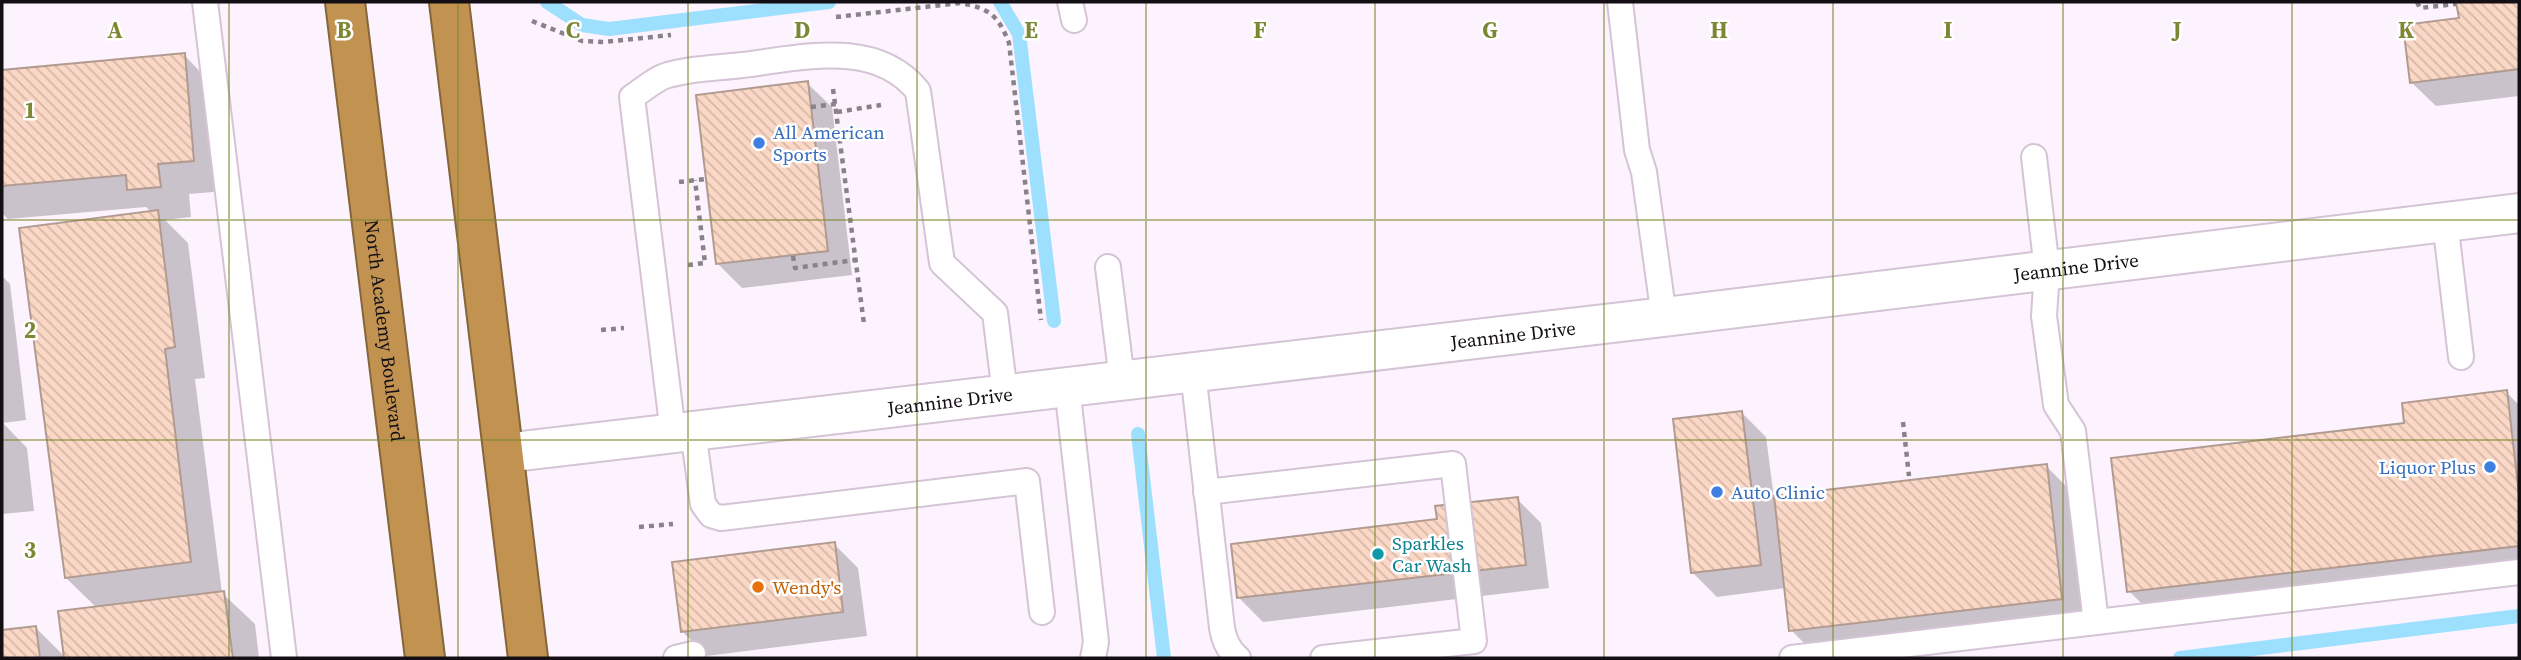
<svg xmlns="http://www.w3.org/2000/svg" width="2521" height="660" font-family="'Source Serif 4',serif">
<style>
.shadow{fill:#0003}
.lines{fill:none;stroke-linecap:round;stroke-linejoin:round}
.stream{stroke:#9de0fe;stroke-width:14}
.building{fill:url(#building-back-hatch);stroke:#b19b90;stroke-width:2}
.lane-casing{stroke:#d4c4d5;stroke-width:28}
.street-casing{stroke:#d4c4d5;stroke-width:42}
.highway-casing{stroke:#85653b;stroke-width:42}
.path{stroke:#8a828b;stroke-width:4.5;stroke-dasharray:5 5;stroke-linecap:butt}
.lane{stroke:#fff;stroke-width:24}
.street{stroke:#fff;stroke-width:38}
.highway{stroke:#c29350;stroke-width:38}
.grid{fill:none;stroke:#7d8632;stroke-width:2;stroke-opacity:0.55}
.shop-dot{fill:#3f7fe0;stroke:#fff;stroke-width:2.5}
.culture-dot{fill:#0f9aa8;stroke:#fff;stroke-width:2.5}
.food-dot{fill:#e8710a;stroke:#fff;stroke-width:2.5}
.labels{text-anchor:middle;stroke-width:5;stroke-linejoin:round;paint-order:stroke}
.shop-label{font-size:19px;fill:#366cbe;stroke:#fff;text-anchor:start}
.street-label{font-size:19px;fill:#140f15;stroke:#fff}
.culture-label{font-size:19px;fill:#0d838f;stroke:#fff;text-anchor:start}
.food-label{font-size:19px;fill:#c56008;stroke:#fff;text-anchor:start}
.grid-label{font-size:23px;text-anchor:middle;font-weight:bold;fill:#7d8632;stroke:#fff;stroke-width:5;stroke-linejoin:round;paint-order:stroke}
</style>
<defs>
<pattern id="building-back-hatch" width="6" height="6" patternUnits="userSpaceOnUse" patternTransform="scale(1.75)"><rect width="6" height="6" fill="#fbd7c5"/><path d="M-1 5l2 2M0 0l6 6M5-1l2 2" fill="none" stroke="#d6b7a8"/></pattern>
</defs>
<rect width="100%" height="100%" fill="#fdf3fe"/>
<g class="shadow">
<path d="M2458,2H2519V96L2436,106L2411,82L2461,20Z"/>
<path d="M184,55L215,87L225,191L189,194L191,217L165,220L188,243L205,378L195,379L222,593L255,624L259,658H2V631L35,627L66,658L97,608L66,578L152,213L146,207L8,219L2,213V71Z"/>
<path d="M807,83L832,107L852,275L742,288L718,264Z"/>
<path d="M2,276L10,284L26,420L3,423L27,448L34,511L2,514Z"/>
<path d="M2506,392L2519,405V576L2157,619L2129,591L2406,424Z"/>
<path d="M1742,413L1766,437L1774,498L2046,466L2074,494L2089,627L1819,658L1791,630L1786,588L1717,597L1693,573Z"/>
<path d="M1517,499L1541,523L1549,588L1263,622L1239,598Z"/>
<path d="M834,544L858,568L867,636L706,656L682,631Z"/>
</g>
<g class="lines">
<g class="stream">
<path d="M547,2L582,25L609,29L829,2"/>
<path d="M1000,2L1019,34L1054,321"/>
<path d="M1138,434L1164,658"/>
<path d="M2180,658L2519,616"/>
</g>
</g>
<g class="building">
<path d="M2456,2H2519V69L2410,83L2403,25L2459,18Z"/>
<path d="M185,53L194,161L158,164L161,187L127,190L126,175L2,186V70Z"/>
<path d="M808,81L828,251L716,264L696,95Z"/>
<path d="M158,210L175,347L165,349L191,562L65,578L19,228Z"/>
<path d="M2507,390L2519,495V546L2127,592L2111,458L2404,423L2402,403Z"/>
<path d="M1742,411L1761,565L1691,573L1673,419Z"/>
<path d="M2047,464L2062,599L1789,631L1774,496Z"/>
<path d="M1518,497L1526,565L1237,598L1231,544L1437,519L1435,506Z"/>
<path d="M835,542L843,612L681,632L672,562Z"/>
<path d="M224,591L233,658H64L58,611Z"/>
<path d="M36,626L40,658H2V630Z"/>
</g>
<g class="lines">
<g class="lane-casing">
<g id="lane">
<path d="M205,2L284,658"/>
<path d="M1070,2L1074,20"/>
<path d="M1620,2L1637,150L1644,172L1664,317"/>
<path d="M2034,157L2047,270L2044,316L2056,405L2073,431L2096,622"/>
<path d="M2445,221L2461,357"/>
<path d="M1108,267L1122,380"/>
<path d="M1193,372L1222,628C1224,640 1228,650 1238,658"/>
<path d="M1067,387L1096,642L1093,658"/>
<path d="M693,431L703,504L711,515L721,518L1027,481L1042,612"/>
<path d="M673,433L632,97C643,90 656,78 668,75C691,68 718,68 742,65C801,58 875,38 918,91L942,263L995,313L1005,394"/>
<path d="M1206,492L1453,464L1474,641L1323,658"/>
<path d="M676,658L693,654"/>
<path d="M1792,658L2519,572"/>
</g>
</g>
<g class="street-casing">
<g id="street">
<path id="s1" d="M505,453L1664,317L2519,213"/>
</g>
</g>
<g class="highway-casing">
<g id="highway">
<path id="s2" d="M345,2L425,658"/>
<path d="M449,2L528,658"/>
</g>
</g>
<g class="path">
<path d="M2417,2L2420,8L2456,4"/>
<path d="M836,17L960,3C989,8 998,15 1009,43L1041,320"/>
<path d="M532,21L582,41L604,42L671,35"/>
<path d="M833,89L864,324"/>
<path d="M811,107L836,104"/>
<path d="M837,112L881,105"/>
<path d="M679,182L706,179"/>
<path d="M793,256L795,268L855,260"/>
<path d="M688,265L705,263L695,180"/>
<path d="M601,330L624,328"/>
<path d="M1903,422L1909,476"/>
<path d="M639,527L673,524"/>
</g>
<use href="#lane" class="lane"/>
<use href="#street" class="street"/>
<use href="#highway" class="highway"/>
</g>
<path class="grid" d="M229,2V658M458,2V658M688,2V658M917,2V658M1146,2V658M1375,2V658M1604,2V658M1833,2V658M2063,2V658M2292,2V658M2,220H2519M2,440H2519"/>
<g class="shop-dot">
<circle cx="759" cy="143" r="7"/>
<circle cx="2490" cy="467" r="7"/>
<circle cx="1717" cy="492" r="7"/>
</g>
<circle class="culture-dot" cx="1378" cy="554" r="7"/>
<circle class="food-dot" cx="758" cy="587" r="7"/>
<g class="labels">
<g class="shop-label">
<text x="773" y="139">All American<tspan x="773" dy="22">Sports</tspan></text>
<text x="2476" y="474" text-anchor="end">Liquor Plus</text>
<text x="1731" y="499">Auto Clinic</text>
</g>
<g class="street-label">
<text dy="7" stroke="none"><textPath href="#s1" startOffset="1582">Jeannine Drive</textPath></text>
<text dy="7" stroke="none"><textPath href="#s2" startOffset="331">North Academy Boulevard</textPath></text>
<text dy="7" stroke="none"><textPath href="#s1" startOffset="1015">Jeannine Drive</textPath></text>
<text dy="7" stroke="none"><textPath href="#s1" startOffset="448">Jeannine Drive</textPath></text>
</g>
<g class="culture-label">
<text x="1392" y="550">Sparkles<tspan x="1392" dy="22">Car Wash</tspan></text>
</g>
<g class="food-label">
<text x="772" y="594">Wendy's</text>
</g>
</g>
<g class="grid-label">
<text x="115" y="38">A</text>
<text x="344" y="38">B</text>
<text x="573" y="38">C</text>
<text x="802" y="38">D</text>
<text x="1031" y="38">E</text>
<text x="1260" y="38">F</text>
<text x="1490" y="38">G</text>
<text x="1719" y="38">H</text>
<text x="1948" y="38">I</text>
<text x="2177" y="38">J</text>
<text x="2406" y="38">K</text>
<text x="30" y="118">1</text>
<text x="30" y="338">2</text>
<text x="30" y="558">3</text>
</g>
<rect width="2521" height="660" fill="none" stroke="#140f15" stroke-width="7"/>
</svg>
